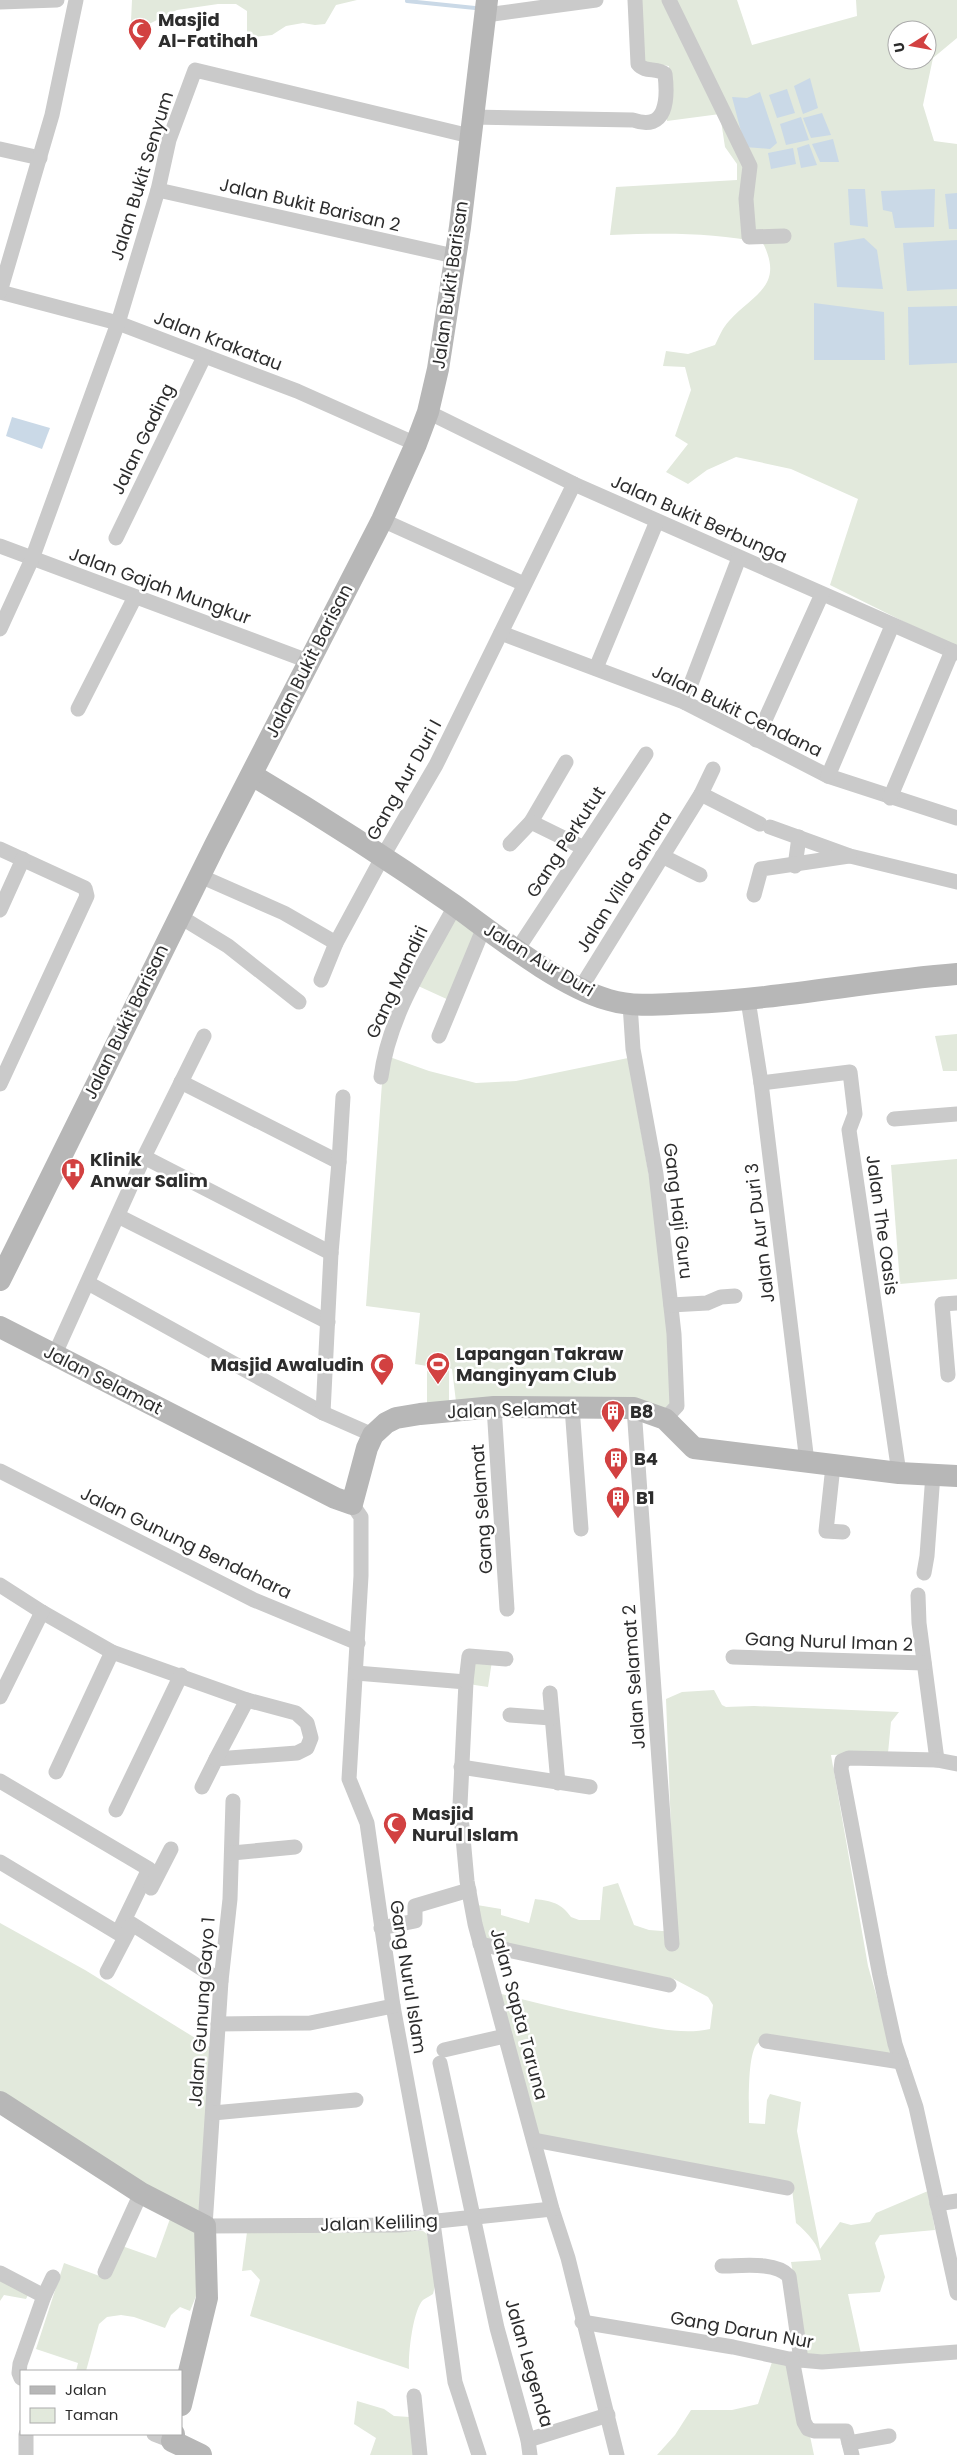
<svg xmlns="http://www.w3.org/2000/svg" width="957" height="2455" font-family="Poppins,sans-serif">
<style>
.green{fill:#e2e9dc;fill-rule:evenodd}
.water{fill:#cad9e7}
.lines{fill:none;stroke-linecap:round;stroke-linejoin:round}
.stream{stroke:#cad9e7;stroke-width:4}
.street{stroke:#cacaca;stroke-width:15}
.secondary{stroke:#b7b7b7;stroke-width:22}
.labels{text-anchor:middle;stroke-width:5;stroke-linejoin:round;paint-order:stroke}
.poi-label{font-size:18px;font-weight:bold;fill:#2d2d2d;stroke:#fff;text-anchor:start}
.street-label{font-size:18px;fill:#2d2d2d;stroke:#fff}
</style>
<rect width="100%" height="100%" fill="#fff"/>
<g class="green">
<path d="M132,0H357L336,5L325,24L315,25L303,23L286,26L272,35L254,37L247,32V11L236,4H218L177,10L143,27H136L131,21Z"/>
<path d="M638,0H737L752,45L857,16L856,0H957V38L933,58L923,105L934,141L957,144V648L830,585L858,499L791,469L736,457L707,470L688,484L666,472L688,444L675,436L691,390L685,367L663,366L666,351L688,354L715,345C719,337 723,327 729,321C755,293 784,286 763,243C712,232 662,233 610,235L616,187L737,180V164L725,147L720,114L667,121L669,66L640,62ZM897,30H927V60H897Z"/>
<path d="M454,913L482,929L451,1001L416,985Z"/>
<path d="M957,1034V1071H943L935,1036Z"/>
<path d="M384,1055L429,1071L476,1083L516,1081L628,1058L652,1193L677,1387L665,1419L457,1410L452,1369L449,1368V1402L427,1403V1366L415,1364L420,1313L366,1306Z"/>
<path d="M957,1159V1279L900,1284L891,1165Z"/>
<path d="M471,1660L492,1661L488,1687L468,1684Z"/>
<path d="M714,1690L722,1705L726,1707L754,1706L899,1712L891,1722L888,1753L831,1755L868,1966L894,2057L767,2037C764,2039 760,2041 757,2044C747,2055 749,2107 749,2123L765,2124L767,2100L770,2094L801,2102L797,2131L820,2249L840,2222L851,2225L870,2222L876,2213L928,2191L935,2230L880,2235L875,2243L885,2277L880,2292L848,2294L861,2354L808,2358L791,2262L821,2260C819,2245 808,2233 796,2223L792,2189L537,2135L497,1993C541,2004 585,2015 629,2023C655,2028 684,2035 710,2029L713,2005L708,1997L674,1979L485,1939L477,1905L501,1909V1915L529,1923L535,1899C552,1901 561,1903 571,1917L579,1920H600L603,1887L618,1883L634,1925L649,1930L675,1932L666,1699L682,1692Z"/>
<path d="M0,1923L85,1970L213,2049L204,2210L195,2213L0,2099Z"/>
<path d="M171,2216L202,2227L201,2284L190,2311L180,2307L171,2315L165,2328L134,2317L121,2315L107,2317L99,2324L86,2371H76L78,2363L36,2349L64,2263L105,2278L122,2246L156,2258Z"/>
<path d="M423,2231L427,2234L436,2282L433,2294C430,2296 426,2298 423,2300C413,2310 408,2354 409,2369L250,2316L260,2280L251,2270L242,2271L247,2232Z"/>
<path d="M0,2279L28,2295L26,2299L4,2295L0,2301Z"/>
<path d="M772,2362L788,2363L810,2436L814,2455H657L675,2435L691,2410H732L758,2404Z"/>
<path d="M357,2401L384,2409L394,2416L410,2417L415,2455H370L376,2438L354,2424Z"/>
</g>
<g class="water">
<path d="M810,78L818,108L803,114L794,86Z"/>
<path d="M787,89L795,113L777,118L769,95Z"/>
<path d="M760,92L777,143L770,149L745,147L732,97L747,98Z"/>
<path d="M822,113L831,135L811,138L803,118Z"/>
<path d="M801,117L809,140L786,145L780,124Z"/>
<path d="M833,139L839,162H820L812,144Z"/>
<path d="M809,144L817,165L801,168L797,148Z"/>
<path d="M793,148L796,164L771,169L768,153Z"/>
<path d="M848,189H865L868,227L850,225Z"/>
<path d="M935,189L934,227L895,228L892,212L883,210L881,191Z"/>
<path d="M957,193V229H949L945,194Z"/>
<path d="M864,238L877,250L883,289L837,287L834,243Z"/>
<path d="M957,240V289L907,291L903,243Z"/>
<path d="M814,303L884,312L885,360H814Z"/>
<path d="M957,306V363L909,365L908,307Z"/>
<path d="M12,417L50,428L42,449L6,436Z"/>
</g>
<g class="lines">
<path class="stream" d="M407,1L475,8"/>
<g class="street">
<path d="M669,0L750,166L746,199L749,237L784,236"/>
<path d="M0,2L57,0"/>
<path d="M486,15L596,0"/>
<path d="M472,117L633,120C667,132 668,99 665,74C657,67 645,73 638,64L635,0"/>
<path d="M0,149L40,158"/>
<path d="M158,190L454,256"/>
<path d="M0,292L118,323L297,391L416,444"/>
<path d="M0,292L52,115L76,0"/>
<path d="M428,412L574,484L957,653"/>
<path d="M382,520L524,584"/>
<path d="M116,538L204,357"/>
<path d="M0,546L308,661"/>
<path d="M0,629L32,559L118,323L158,190L169,140L195,70L470,136"/>
<path d="M501,633L684,702L828,776L957,818"/>
<path d="M596,668L657,521"/>
<path d="M684,702L739,558"/>
<path d="M78,709L135,597"/>
<path d="M756,740L822,594"/>
<path d="M828,776L892,626"/>
<path d="M701,794L760,824"/>
<path d="M890,798L952,651"/>
<path d="M531,822L566,762"/>
<path d="M770,827L850,856L957,882"/>
<path d="M510,844L531,822L584,848"/>
<path d="M0,849L85,888L87,896L0,1084"/>
<path d="M662,856L700,875"/>
<path d="M795,866L799,837"/>
<path d="M200,876L284,913L336,943"/>
<path d="M754,895L761,869L849,856"/>
<path d="M0,910L23,859"/>
<path d="M179,916L228,946L299,1002"/>
<path d="M517,950L646,754"/>
<path d="M321,980L336,943L383,856L436,765L574,484"/>
<path d="M580,989L701,794L713,769"/>
<path d="M748,1000L761,1083L807,1462"/>
<path d="M630,1004L633,1049L656,1174L674,1334L677,1406L665,1419"/>
<path d="M439,1036L484,927"/>
<path d="M381,1077C389,1015 426,960 455,906"/>
<path d="M181,1082L339,1162"/>
<path d="M761,1083L850,1072L855,1114L849,1130L899,1473"/>
<path d="M894,1119L957,1114"/>
<path d="M144,1157L331,1253"/>
<path d="M118,1216L328,1322"/>
<path d="M88,1283L323,1413L373,1435"/>
<path d="M671,1305L707,1303L721,1297L735,1296"/>
<path d="M54,1356L144,1157L204,1036"/>
<path d="M948,1375L942,1304L957,1303"/>
<path d="M494,1407L507,1609"/>
<path d="M572,1407L581,1529"/>
<path d="M634,1408L672,1944"/>
<path d="M323,1413L331,1253L339,1162L343,1097"/>
<path d="M833,1466L826,1531L843,1532"/>
<path d="M0,1471L254,1600L358,1643"/>
<path d="M352,1504L361,1517V1576L349,1779L367,1823L393,2006L433,2223L455,2382L479,2455"/>
<path d="M924,1573L927,1556L933,1474"/>
<path d="M0,1585L42,1612L112,1652L247,1700L296,1713L307,1723L311,1738L307,1748L297,1753L216,1759L202,1787"/>
<path d="M918,1595L919,1623L937,1760"/>
<path d="M733,1657L924,1663"/>
<path d="M356,1673L466,1682L460,1805L467,1881L475,1924L552,2209L568,2258L617,2455"/>
<path d="M466,1682L469,1656L506,1659"/>
<path d="M550,1693L558,1783"/>
<path d="M0,1697L42,1612"/>
<path d="M510,1715L551,1718"/>
<path d="M216,1759L247,1700"/>
<path d="M957,1764L937,1760L849,1758L842,1761L841,1769L880,1976L895,2044L916,2107L957,2293"/>
<path d="M461,1767L590,1787"/>
<path d="M56,1772L112,1652"/>
<path d="M0,1781L149,1869L118,1933L0,1862"/>
<path d="M233,1801L230,1899L221,1981L205,2226L399,2225L552,2209"/>
<path d="M116,1810L181,1675"/>
<path d="M232,1853L295,1847"/>
<path d="M151,1888L171,1849"/>
<path d="M132,1924L221,1981"/>
<path d="M381,1928L415,1921V1906L469,1890"/>
<path d="M480,1944L669,1985"/>
<path d="M107,1972L131,1926"/>
<path d="M218,2024L310,2023L393,2006"/>
<path d="M766,2041L901,2062"/>
<path d="M444,2050L505,2036"/>
<path d="M440,2063L497,2328L528,2440L530,2455"/>
<path d="M213,2113L356,2100"/>
<path d="M534,2140L787,2188"/>
<path d="M937,2204L957,2201"/>
<path d="M722,2266C741,2266 775,2261 789,2276L801,2360"/>
<path d="M105,2272L141,2193"/>
<path d="M0,2273L44,2296"/>
<path d="M582,2322L733,2347L789,2359L822,2362L957,2352"/>
<path d="M792,2359L804,2422L808,2429L814,2431H846L852,2455"/>
<path d="M21,2378L19,2373L20,2364L44,2296L53,2277"/>
<path d="M414,2396L420,2455"/>
<path d="M154,2434L172,2441"/>
<path d="M528,2440L608,2415"/>
<path d="M849,2443L889,2436"/>
<path d="M26,2455V2434"/>
</g>
<g class="secondary">
<path d="M252,775C321,816 388,859 454,905C497,936 559,986 609,1000C636,1008 664,1004 691,1003C780,999 868,981 957,974"/>
<path d="M0,1280L215,845L382,520L416,444L428,412L438,369L460,227L487,0"/>
<path d="M0,1327L335,1498L352,1504L367,1448L373,1435L386,1423L396,1418L420,1414L494,1407L634,1408L665,1419L694,1448L899,1473L957,1476"/>
<path d="M0,2102L141,2193L205,2226L207,2298L181,2405"/>
<path d="M174,2434L172,2441L201,2455"/>
</g>
</g>
<defs>
<g id="mosque-pin" transform="scale(1.25)"><path d="M0 17L-7.5 6A9.5 9.5 0 1 1 7.5 6Z" fill="#d24141" stroke="#fff"/><path d="M3.5-4.9A6 6 0 1 0 3.5 4.9A5 5 0 1 1 3.5-4.9Z" fill="#fff"/></g>
<g id="hospital-pin" transform="scale(1.25)"><path d="M0 17L-7.5 6A9.5 9.5 0 1 1 7.5 6Z" fill="#d24141" stroke="#fff"/><path d="M-5-5h3v3.5h4V-5h3V5h-3V1.5h-4V5h-3Z" fill="#fff"/></g>
<g id="stadium-pin" transform="scale(1.25)"><path d="M0 17L-7.5 6A9.5 9.5 0 1 1 7.5 6Z" fill="#d24141" stroke="#fff"/><path d="M0-5a6.5 5 0 1 0 0 10a6.5 5 0 1 0 0-10ZM-3.5-1.8h7v3.6h-7Z" fill="#fff"/></g>
<g id="building-pin" transform="scale(1.25)"><path d="M0 17L-7.5 6A9.5 9.5 0 1 1 7.5 6Z" fill="#d24141" stroke="#fff"/><path d="M-4-6H4V6H1V3H-1V6H-4ZM-2.5-4.3h1.7v1.8h-1.7ZM.8-4.3h1.7v1.8H.8ZM-2.5-1h1.7V.8h-1.7ZM.8-1h1.7V.8H.8Z" fill="#fff"/></g>
</defs>
<g fill-rule="evenodd">
<use href="#mosque-pin" x="140" y="30"/>
<use href="#hospital-pin" x="73" y="1170"/>
<use href="#stadium-pin" x="438" y="1364"/>
<use href="#mosque-pin" x="382" y="1365"/>
<use href="#building-pin" x="613" y="1412"/>
<use href="#building-pin" x="616" y="1459"/>
<use href="#building-pin" x="618" y="1498"/>
<use href="#mosque-pin" x="395" y="1824"/>
</g>
<g class="labels">
<g class="poi-label">
<text x="158" y="26">Masjid<tspan x="158" dy="21">Al-Fatihah</tspan></text>
<text x="90" y="1166">Klinik<tspan x="90" dy="21">Anwar Salim</tspan></text>
<text x="456" y="1360">Lapangan Takraw<tspan x="456" dy="21">Manginyam Club</tspan></text>
<text x="364" y="1371" text-anchor="end">Masjid Awaludin</text>
<text x="630" y="1418">B8</text>
<text x="634" y="1465">B4</text>
<text x="636" y="1504">B1</text>
<text x="412" y="1820">Masjid<tspan x="412" dy="21">Nurul Islam</tspan></text>
</g>
<g class="street-label">
<text transform="translate(142 176) rotate(-73)" y="6">Jalan Bukit Senyum</text>
<text transform="translate(310 205) rotate(13)" y="6">Jalan Bukit Barisan 2</text>
<text transform="translate(450 285) rotate(-82)" y="6">Jalan Bukit Barisan</text>
<text transform="translate(218 341) rotate(21)" y="6">Jalan Krakatau</text>
<text transform="translate(143 439) rotate(-64)" y="6">Jalan Gading</text>
<text transform="translate(699 519) rotate(24)" y="6">Jalan Bukit Berbunga</text>
<text transform="translate(160 586) rotate(20)" y="6">Jalan Gajah Mungkur</text>
<text transform="translate(309 661) rotate(-63)" y="6">Jalan Bukit Barisan</text>
<text transform="translate(737 711) rotate(26)" y="6">Jalan Bukit Cendana</text>
<text transform="translate(404 780) rotate(-61)" y="6">Gang Aur Duri I</text>
<text transform="translate(566 842) rotate(-57)" y="6">Gang Perkutut</text>
<text transform="translate(624 882) rotate(-58)" y="6">Jalan Villa Sahara</text>
<text transform="translate(539 960) rotate(31)" y="6">Jalan Aur Duri</text>
<text transform="translate(397 982) rotate(-65)" y="6">Gang Mandiri</text>
<text transform="translate(126 1022) rotate(-64)" y="6">Jalan Bukit Barisan</text>
<text transform="translate(678 1211) rotate(83)" y="6">Gang Haji Guru</text>
<text transform="translate(882 1225) rotate(82)" y="6">Jalan The Oasis</text>
<text transform="translate(760 1233) rotate(-97)" y="6">Jalan Aur Duri 3</text>
<text transform="translate(103 1380) rotate(27)" y="6">Jalan Selamat</text>
<text transform="translate(512 1410) rotate(-2)" y="6">Jalan Selamat</text>
<text transform="translate(482 1509) rotate(-94)" y="6">Gang Selamat</text>
<text transform="translate(186 1543) rotate(26)" y="6">Jalan Gunung Bendahara</text>
<text transform="translate(829 1642) rotate(2)" y="6">Gang Nurul Iman 2</text>
<text transform="translate(634 1677) rotate(-94)" y="6">Jalan Selamat 2</text>
<text transform="translate(408 1977) rotate(81)" y="6">Gang Nurul Islam</text>
<text transform="translate(202 2012) rotate(-86)" y="6">Jalan Gunung Gayo 1</text>
<text transform="translate(519 2014) rotate(75)" y="6">Jalan Sapta Taruna</text>
<text transform="translate(379 2223) rotate(-2)" y="6">Jalan Keliling</text>
<text transform="translate(742 2330) rotate(10)" y="6">Gang Darun Nur</text>
<text transform="translate(529 2363) rotate(74)" y="6">Jalan Legenda</text>
</g>
</g>
<rect x="20" y="2370" width="162" height="65" fill="#ffffff" stroke="#ababab"/>
<rect x="30" y="2386" width="25" height="8" fill="#b7b7b7" stroke="#ababab"/>
<text x="65" y="2395" font-size="15" fill="#2d2d2d">Jalan</text>
<rect x="30" y="2408" width="25" height="15" fill="#e2e9dc" stroke="#ababab"/>
<text x="65" y="2420" font-size="15" fill="#2d2d2d">Taman</text>
<g transform="translate(912 45) rotate(259)"><circle r="24" fill="#ffffff" stroke="#ababab"/>
<path d="M0-4L9 19L0 12L-9 19Z" fill="#d24141"/>
<text y="-8" font-size="14" font-weight="bold" text-anchor="middle" fill="#2d2d2d">U</text>
</g>
</svg>
